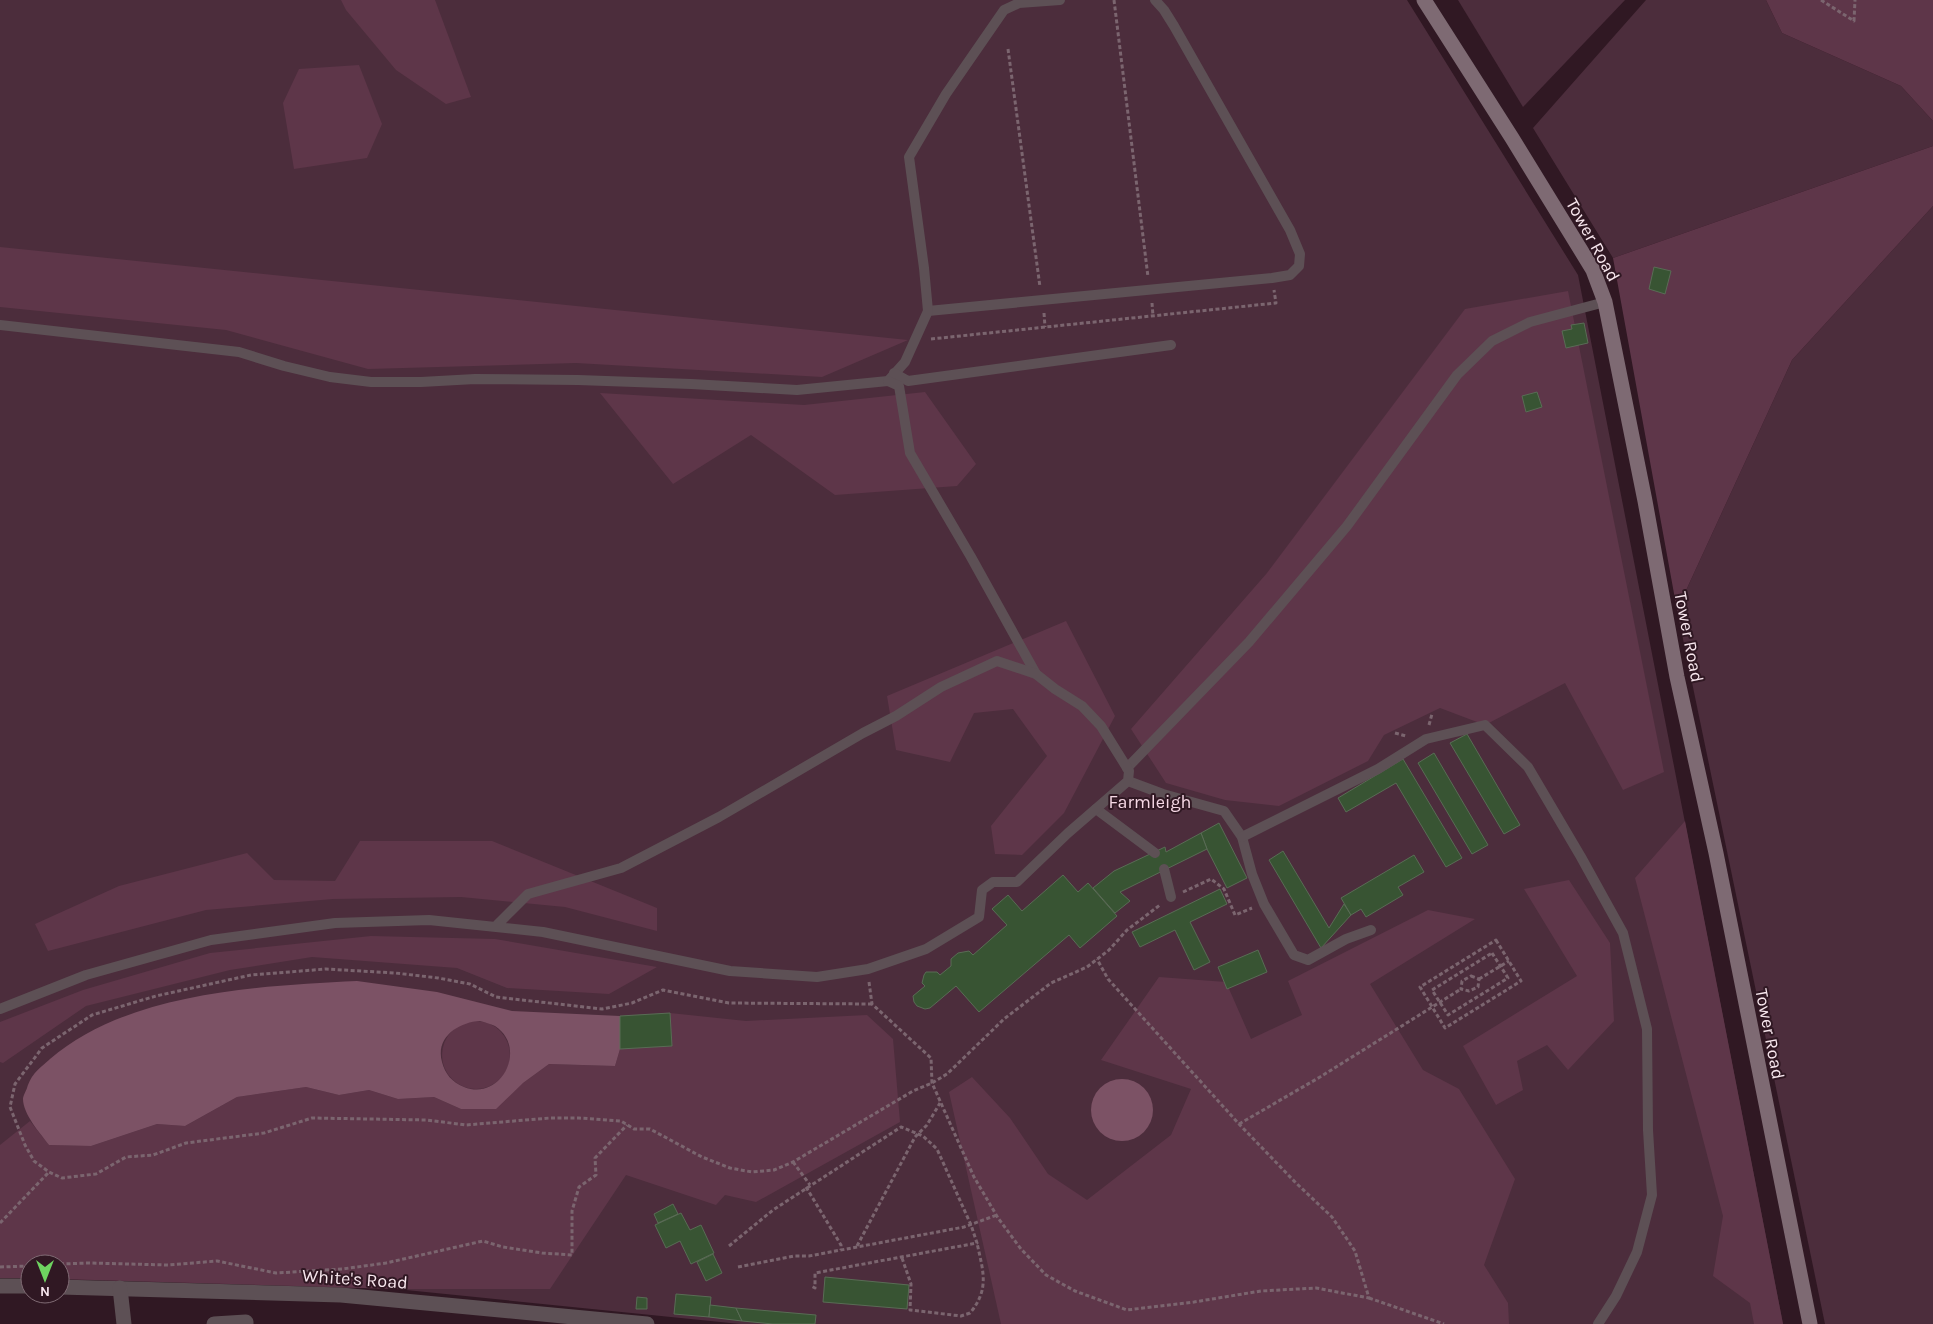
<svg xmlns="http://www.w3.org/2000/svg" width="1933" height="1324" font-family="Karla,sans-serif">
<style>
.green{fill:#4c2d3c}
.forest{fill:#5e3649}
.water{fill:#7c5265;fill-rule:evenodd}
.building{fill:#385433;stroke:#596c55}
.lines{fill:none;stroke-linecap:round;stroke-linejoin:round}
.path{stroke:#7b656f;stroke-width:3;stroke-dasharray:4 2.5;stroke-linecap:butt}
.lane{stroke:#5d5055;stroke-width:10}
.street{stroke:#5d5055;stroke-width:15}
.secondary{stroke:#7e6a73;stroke-width:15}
.labels{text-anchor:middle;stroke-width:4;stroke-linejoin:round;paint-order:stroke}
.street-label{font-size:18px;fill:#f8e7ee;stroke:#301823}
.park-label{font-size:18px;fill:#f6d8e5;stroke:#301823}
</style>
<rect width="100%" height="100%" fill="#301823"/>
<g class="green">
<path d="M0,0H1407L1578,275L1783,1324H740L396,1289L60,1279V1264H30V1278H0Z"/>
<path d="M1458,0H1625L1523,107Z"/>
<path d="M1646,0H1766L1782,33L1901,86L1933,121V146L1613,258L1533,128Z"/>
<path d="M1933,206V1324H1825L1677,610L1792,360Z"/>
</g>
<g class="forest">
<path d="M341,0H435L471,97L446,104L396,70L346,10Z"/>
<path d="M1766,0H1933V121L1901,86L1782,33Z"/>
<path d="M359,65L382,124L367,158L294,169L283,103L299,69Z"/>
<path d="M1933,146V206L1792,360L1677,610L1613,258Z"/>
<path d="M0,247L908,340L822,377L576,363L368,369L226,330L0,307Z"/>
<path d="M1568,291L1664,772L1623,790L1565,683L1485,725L1440,708L1384,735L1368,761L1279,806L1225,800L1166,783L1131,729L1267,573L1465,309Z"/>
<path d="M925,392L976,464L957,486L835,495L751,435L673,484L600,393L804,405Z"/>
<path d="M1066,621L1115,716L1064,813L1022,855L995,854L991,826L1047,756L1013,709L974,713L950,762L896,750L887,696Z"/>
<path d="M1685,821L1783,1324H1754L1750,1303L1713,1276L1723,1216L1635,878Z"/>
<path d="M360,841H492L657,908V931L565,907L461,897L333,899L206,910L48,951L35,924L119,886L247,853L274,880L335,881Z"/>
<path d="M1569,880L1610,943L1614,1021L1568,1070L1547,1045L1517,1061L1523,1090L1496,1105L1463,1046L1577,976L1524,889Z"/>
<path d="M1428,910L1475,919L1370,984L1423,1070L1459,1089L1515,1179L1484,1265L1508,1303L1509,1324H1001L949,1092L972,1077L1010,1118L1048,1174L1087,1200L1171,1135L1191,1089L1101,1060L1159,977L1226,982L1251,1039L1302,1015L1288,981Z"/>
<path d="M371,936L495,939L657,967L609,994L507,988L457,968L312,957L230,970L86,1006L3,1063L0,1062V1022L83,990L210,953Z"/>
<path d="M670,1013L746,1021L867,1015L893,1039L900,1122L756,1202L725,1195L716,1205L626,1175L550,1289H396L60,1279V1264H30V1278H0V1145L30,1121L49,1145L91,1146L157,1124L185,1126L237,1097L306,1087L339,1095L369,1090L398,1099L434,1097L461,1109L523,1083L549,1064L615,1066L620,1049L672,1046Z"/>
<circle cx="476" cy="1055" r="34"/>
</g>
<g class="water">
<path d="M357,981L437,992L512,1011L620,1016V1049L615,1066L549,1064L523,1083L496,1109H461L434,1097L398,1099L369,1090L339,1095L306,1087L237,1097L185,1126L157,1124L91,1146L49,1145C40,1133 23,1114 23,1099C23,1096 26,1091 27,1088C32,1073 38,1070 50,1059C128,992 258,986 357,981ZM480,1021C485,1022 490,1024 495,1026C528,1047 502,1102 464,1087C452,1082 445,1074 442,1062C435,1037 459,1022 480,1021Z"/>
<circle cx="1122" cy="1110" r="31"/>
</g>
<g class="building">
<path d="M1654,267L1671,271L1665,294L1649,289Z"/>
<path d="M1584,323L1588,343L1566,348L1562,331L1572,329L1571,325Z"/>
<path d="M1537,392L1542,407L1526,412L1522,396Z"/>
<path d="M1467,734L1520,825L1504,834L1450,743Z"/>
<path d="M1434,753L1488,845L1472,854L1418,763Z"/>
<path d="M1403,759L1462,858L1446,867L1396,783L1346,812L1338,798Z"/>
<path d="M1219,823L1247,878L1227,888L1207,849L1201,833Z"/>
<path d="M1201,833L1207,849L1120,892L1130,901L1115,913L1093,888L1114,871L1165,847L1166,852Z"/>
<path d="M1283,851L1329,928L1344,904L1351,915L1321,948L1269,860Z"/>
<path d="M1414,855L1424,872L1398,887L1403,895L1366,917L1361,909L1351,915L1341,898Z"/>
<path d="M1063,875L1078,892L1088,883L1117,916L1080,948L1069,935L979,1012L956,986L930,1008L925,1009L917,1006L914,1002L913,996L925,986L922,983L924,975L926,972H937L940,975L951,966V959L958,953L969,951L973,955L1007,925L992,909L1008,895L1022,911Z"/>
<path d="M1220,889L1227,904L1190,922L1210,962L1194,970L1175,930L1140,947L1132,932Z"/>
<path d="M1258,950L1267,972L1227,989L1218,967Z"/>
<path d="M670,1013L672,1046L620,1049V1016Z"/>
<path d="M673,1204L678,1214L658,1223L654,1214Z"/>
<path d="M681,1213L690,1230L701,1225L714,1253L691,1264L680,1241L666,1248L655,1225Z"/>
<path d="M713,1254L722,1273L706,1281L697,1262Z"/>
<path d="M825,1277L909,1285L907,1309L823,1302Z"/>
<path d="M676,1294L711,1297L709,1317L674,1314Z"/>
<path d="M637,1297L647,1298V1309H636Z"/>
<path d="M710,1305L736,1308L742,1321L709,1317Z"/>
<path d="M736,1308L816,1315L815,1324H773L742,1321Z"/>
</g>
<g class="lines">
<g class="path">
<path d="M1114,0L1148,277"/>
<path d="M1821,0L1854,21L1855,0"/>
<path d="M1008,49L1040,287"/>
<path d="M1152,303L1153,316"/>
<path d="M1044,313L1045,327"/>
<path d="M931,339L1276,303L1274,290"/>
<path d="M1429,725L1432,714"/>
<path d="M1395,733L1406,736"/>
<path d="M1183,892L1211,879L1224,889L1235,915L1252,908"/>
<path d="M1496,940L1521,981L1445,1028L1420,987Z"/>
<path d="M1492,953L1508,978L1448,1015L1432,990Z"/>
<path d="M1471,976L1479,979L1478,987L1469,991L1461,989L1462,981Z"/>
<path d="M1479,979L1509,961"/>
<path d="M869,982L872,1004L931,1058L932,1083L974,1177L998,1218L1021,1249L1046,1275L1075,1291L1127,1310L1194,1302L1261,1291L1316,1288L1369,1298L1355,1251L1332,1217L1296,1183L1239,1124L1108,979L1097,959"/>
<path d="M872,1004L729,1003L663,990L632,1003L602,1009L496,997L470,984L438,978L395,973L326,969L251,975L156,996L92,1015L42,1048L15,1084L10,1107L25,1145L34,1161L49,1172L62,1178L96,1174L126,1157L153,1155L186,1143L264,1133L312,1118L427,1120L466,1125L550,1118H579L621,1121L634,1129H650L702,1157L730,1168L752,1172L774,1170L793,1162L913,1091L932,1083L947,1074L1004,1019L1051,983L1087,967L1109,950L1127,930L1160,905"/>
<path d="M1239,1124L1320,1077L1461,989"/>
<path d="M793,1162L810,1185"/>
<path d="M806,1187L841,1245V1250"/>
<path d="M0,1223L49,1172"/>
<path d="M729,1246L773,1210L901,1127L923,1136L937,1149L971,1225L977,1243L815,1273V1288L811,1286"/>
<path d="M857,1246L915,1137L927,1125L940,1103"/>
<path d="M902,1258L911,1284L910,1310L961,1316L970,1313C990,1289 983,1271 977,1243"/>
<path d="M60,1264L89,1263L168,1265L217,1261L276,1273L342,1269L386,1263L483,1241L503,1247L542,1253L572,1255V1211L579,1187L596,1175L595,1158L627,1125"/>
<path d="M0,1267L30,1266"/>
<path d="M738,1267L794,1256H809L964,1227L997,1215"/>
<path d="M1369,1298L1444,1324"/>
</g>
<g class="lane">
<path d="M928,311L1272,278L1290,275L1299,266L1300,254L1290,230L1174,26L1164,10L1155,0"/>
<path d="M0,325L239,352L284,366L330,377L371,382H421L475,379L578,380L691,384L797,390L888,381L905,362L928,311L924,268L909,157L946,94L1004,10L1019,3L1060,0"/>
<path d="M894,373L908,381L1171,345"/>
<path d="M888,381L899,386L910,453L971,557L1036,674"/>
<path d="M1127,768L1249,642L1347,526L1457,375L1492,341L1530,322L1605,302"/>
<path d="M1128,781L1163,794L1224,811L1242,837L1252,874L1264,904L1294,955L1308,960L1346,939L1371,930"/>
<path d="M1096,809L1155,853"/>
<path d="M1242,837L1378,769L1426,739L1485,725L1528,767L1581,857L1623,933L1647,1029L1648,1130L1652,1195L1637,1252L1616,1296L1598,1324"/>
<path d="M1164,869L1171,897"/>
<path d="M0,1009L86,975L211,940L335,923L429,920L543,932L730,971L817,977L868,969L926,949L979,917L982,890L993,882H1017L1068,833L1128,781L1129,771L1101,726L1082,706L1055,689L1036,674L997,661L941,687L896,716L863,733L719,817L621,868L528,894L495,927"/>
</g>
<g class="street">
<path d="M0,1286H30"/>
<path d="M60,1287L341,1295L647,1324"/>
<path d="M120,1288L124,1324"/>
<path d="M214,1324L246,1322V1324"/>
</g>
<path class="secondary" d="M1424,0L1512,138L1593,270L1605,302L1645,501L1677,677L1716,853L1810,1324"/>
</g>
<g class="labels">
<g class="street-label">
<text transform="translate(1593 240) rotate(61)" y="6">Tower Road</text>
<text transform="translate(1689 637) rotate(79)" y="6">Tower Road</text>
<text transform="translate(1770 1034) rotate(79)" y="6">Tower Road</text>
<text transform="translate(355 1279) rotate(4)" y="6">White's Road</text>
</g>
<g class="park-label">
<text x="1150" y="808">Farmleigh</text>
</g>
</g>
<g transform="translate(45 1279) rotate(180)"><circle r="24" fill="#301823" stroke="#806b74"/>
<path d="M0-4L9 19L0 12L-9 19Z" fill="#6ed360"/>
<text y="-8" font-size="14" font-weight="bold" text-anchor="middle" fill="#f8e7ee">N</text>
</g>
</svg>
